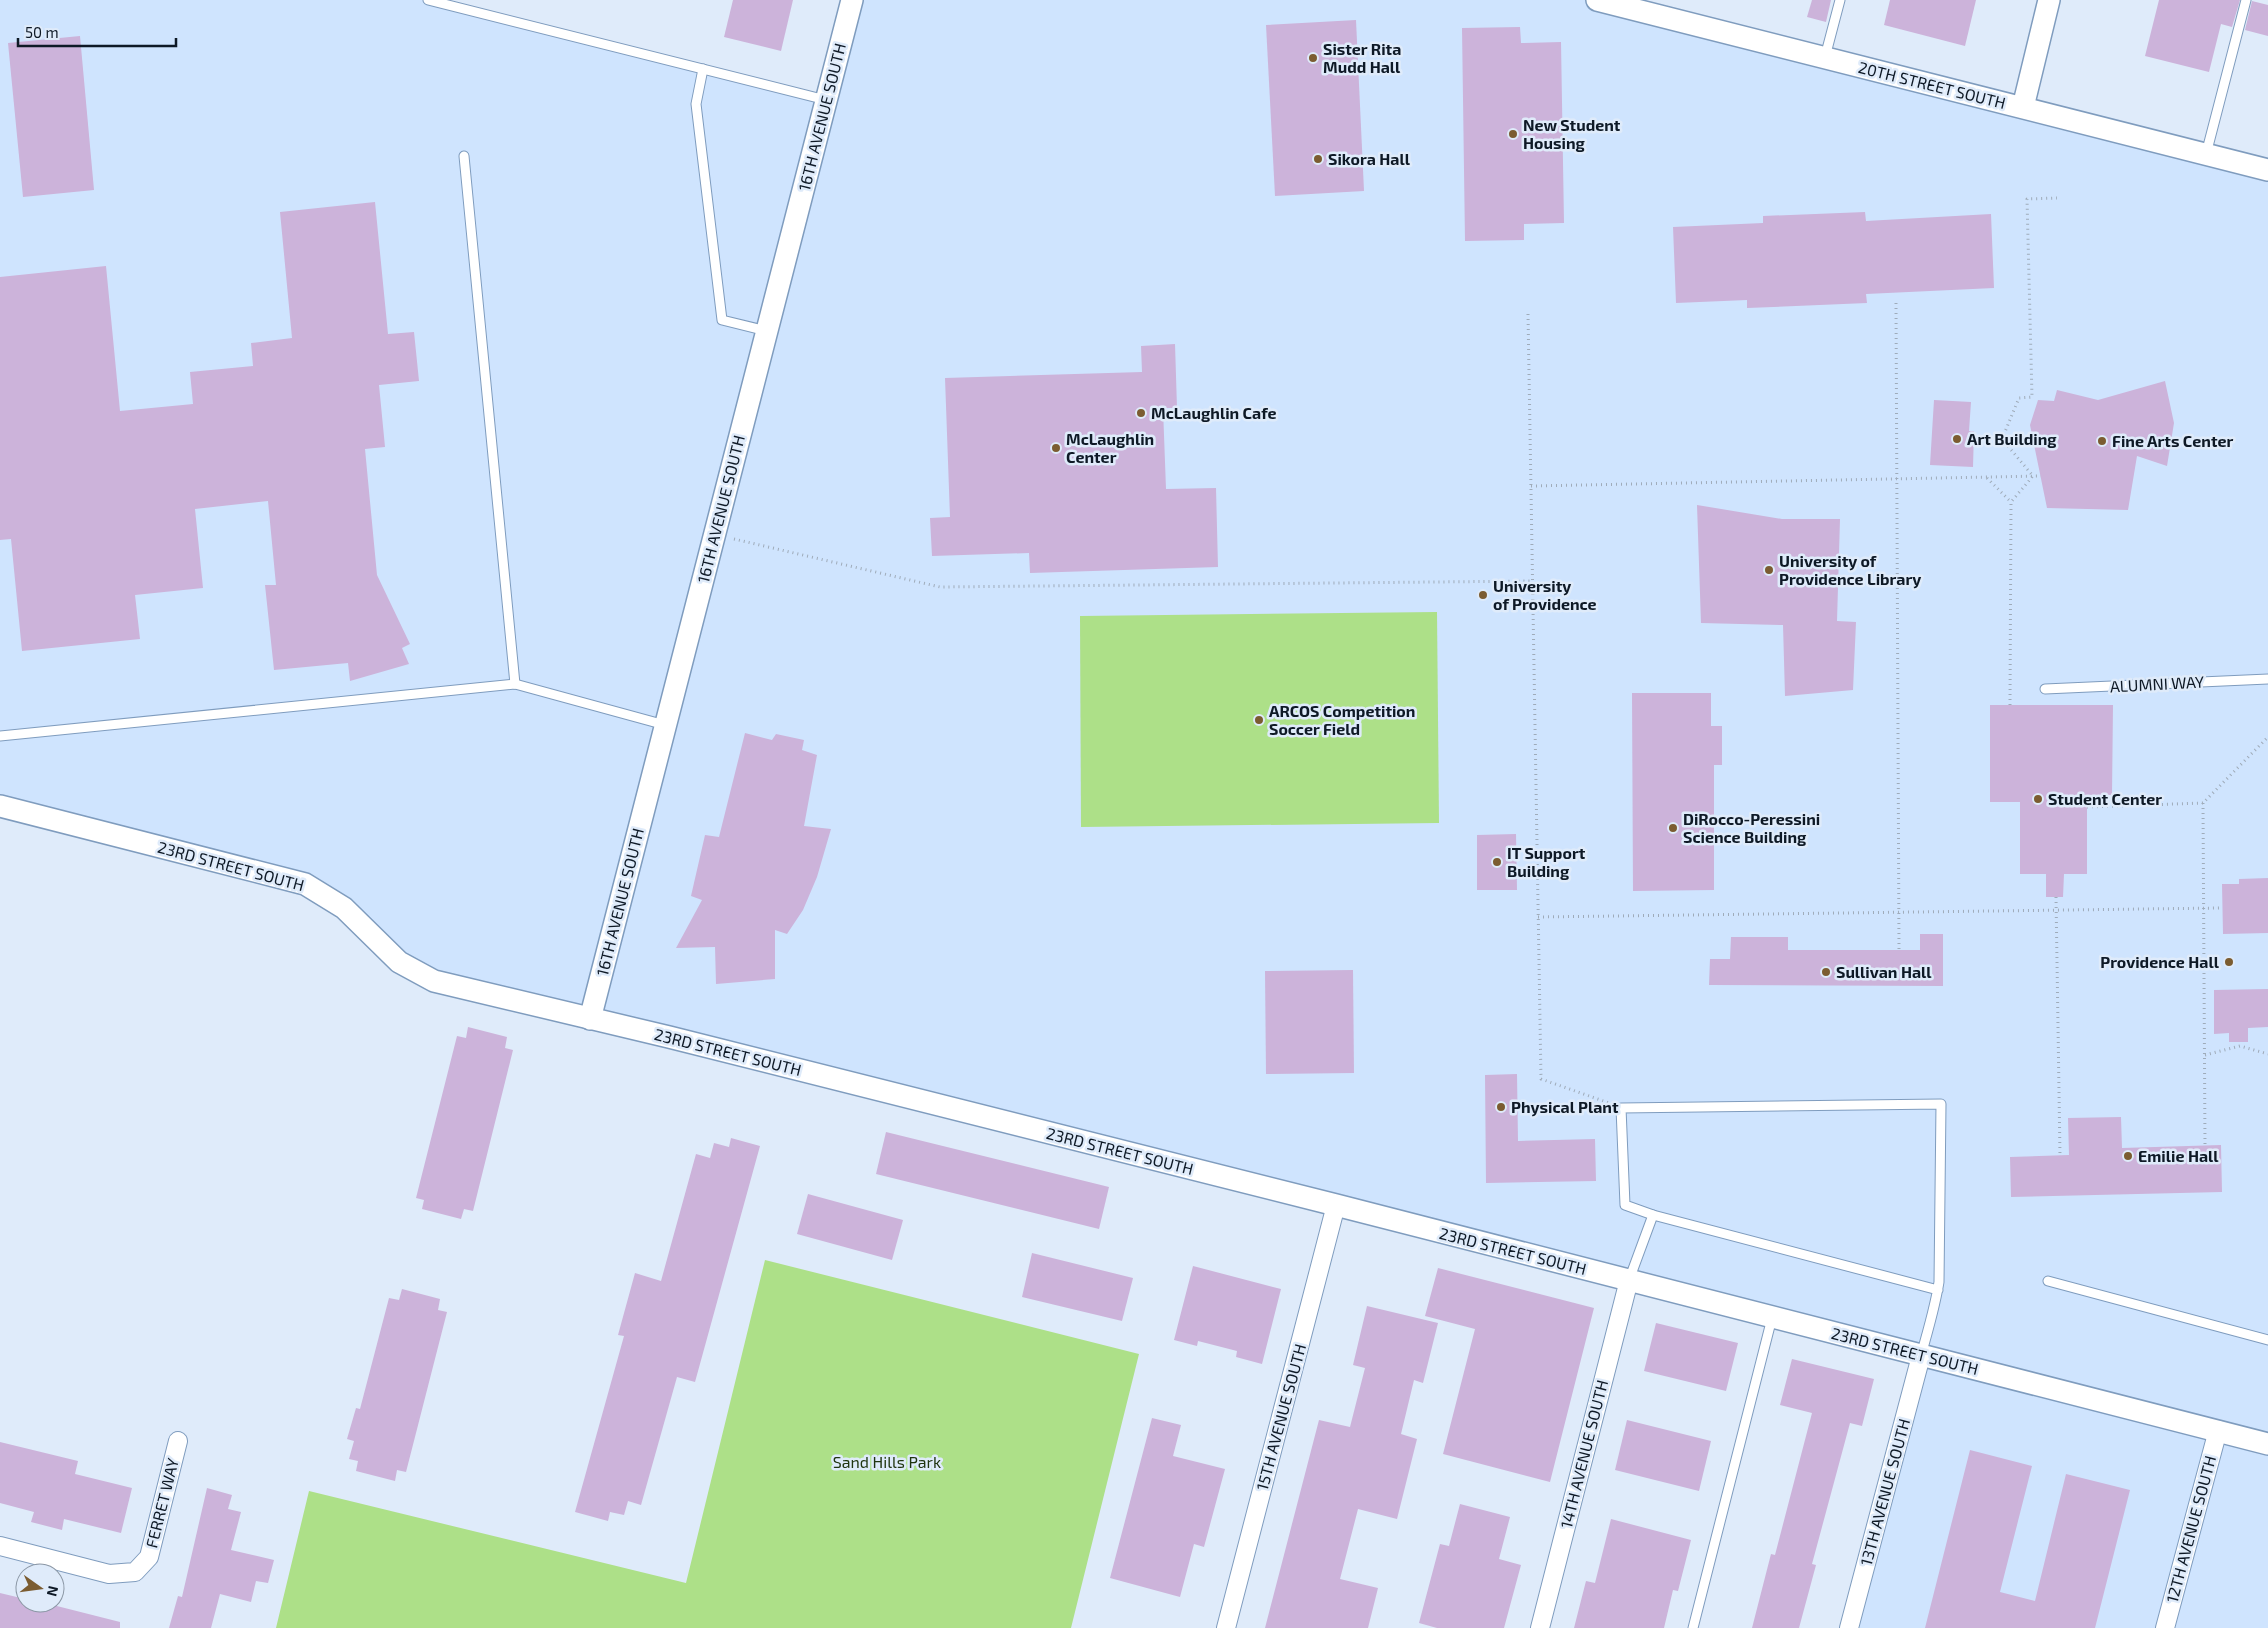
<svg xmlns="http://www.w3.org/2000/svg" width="2268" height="1628" font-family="'Exo 2',sans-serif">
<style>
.built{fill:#cfe4fe}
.green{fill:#ade088}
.building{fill:#ccb3da}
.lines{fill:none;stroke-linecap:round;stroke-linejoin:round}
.service-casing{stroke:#7f9cbe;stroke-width:11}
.minor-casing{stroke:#7f9cbe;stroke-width:20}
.tertiary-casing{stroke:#7f9cbe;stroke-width:24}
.path{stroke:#9fabb9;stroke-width:3;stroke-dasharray:1 4;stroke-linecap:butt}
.service{stroke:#fff;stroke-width:9}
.minor{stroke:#fff;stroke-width:18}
.tertiary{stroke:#fff;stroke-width:21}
.poi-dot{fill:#7b5c31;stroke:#dfebfa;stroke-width:2}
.labels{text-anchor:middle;stroke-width:5;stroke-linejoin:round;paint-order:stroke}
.poi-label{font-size:16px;font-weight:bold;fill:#0e1926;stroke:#dfebfa;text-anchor:start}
.street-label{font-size:16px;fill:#0e1926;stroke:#dfebfa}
.park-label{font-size:16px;fill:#20350f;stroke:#dfebfa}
</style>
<rect width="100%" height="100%" fill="#dfebfa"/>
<path class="built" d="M0,0H429L826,100L852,0H1606L2268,171V1628H1849L1921,1356L434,981L305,884L0,806Z"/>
<g class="green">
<path d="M1437,612L1439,823L1081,827L1080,616Z"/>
<path d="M765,1260L1139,1354L1071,1628H276L309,1491L686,1583Z"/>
</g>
<g class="building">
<path d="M733,0H793L781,51L724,37Z"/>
<path d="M1812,0H1831L1826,22L1807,17Z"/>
<path d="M1890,0H1976L1965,46L1884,25Z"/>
<path d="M2159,0H2240L2232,27L2221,24L2209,72L2145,56Z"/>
<path d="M2252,1L2268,5V36L2245,30Z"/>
<path d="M1356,20L1364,191L1275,196L1266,25Z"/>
<path d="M1520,27L1521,43L1561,42L1564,223L1524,224V240L1465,241L1462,28Z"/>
<path d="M80,36L94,190L23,197L8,43Z"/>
<path d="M375,202L388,334L414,332L419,381L379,385L385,447L365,449L377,575L410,644L402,648L409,664L350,681L348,663L274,670L265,585H276L268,501L195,509L203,588L135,595L140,639L22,651L11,539L0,540V277L106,266L120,411L193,404L190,372L253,366L251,343L292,338L280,212Z"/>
<path d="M1865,212L1866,221L1991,214L1994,288L1866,294L1867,303L1747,308V300L1676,303L1673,227L1763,223V216Z"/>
<path d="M1175,344L1177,408H1163L1166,489L1216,488L1218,567L1030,573L1029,553L932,556L930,518L950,517L945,378L1142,372L1141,346Z"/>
<path d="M2165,381L2174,423L2167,466L2137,456L2128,510L2047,508L2030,425L2038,400L2054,401L2057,390L2098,400Z"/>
<path d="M1934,400L1971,402L1969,431H1974L1973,467L1930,465Z"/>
<path d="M1697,505L1782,519H1840L1837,621L1856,622L1853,690L1785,696L1783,625L1701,623Z"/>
<path d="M1632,693H1711V726H1722V765H1714V890L1633,891Z"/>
<path d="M1990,705H2113L2112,795H2087V874H2064L2063,897H2046V874H2020V802H1990Z"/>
<path d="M745,733L772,740L776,734L804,740L802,750L817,755L804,826L831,829L817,877L803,910L787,934L775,930V979L716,984L715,947L676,948L702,900L691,896L705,835L719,837Z"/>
<path d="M1516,834L1517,890H1477V835Z"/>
<path d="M2268,878V933L2223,934L2222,884H2239V879Z"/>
<path d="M1920,934H1943V986L1709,985L1710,959H1730L1731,937H1788V950H1920Z"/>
<path d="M1353,970L1354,1073L1266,1074L1265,971Z"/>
<path d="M2268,989V1027L2248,1028V1042H2229V1033L2214,1034V990Z"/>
<path d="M468,1027L507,1037L505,1048L513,1050L473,1211L464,1209L461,1219L422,1209L424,1200L416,1198L457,1036L466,1038Z"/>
<path d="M1517,1074L1518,1141L1595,1139L1596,1181L1486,1183L1485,1075Z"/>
<path d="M2121,1117L2122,1148L2221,1145L2222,1192L2011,1197L2010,1157L2069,1155L2068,1118Z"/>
<path d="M886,1132L1109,1187L1099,1229L876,1174Z"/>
<path d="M731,1138L760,1146L695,1382L677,1377L641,1505L628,1501L624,1515L610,1512L608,1521L575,1512L624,1336L618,1335L635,1273L661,1281L696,1154L710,1158L714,1143L729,1147Z"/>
<path d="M808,1194L903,1220L892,1260L797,1234Z"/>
<path d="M1032,1253L1133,1278L1122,1321L1022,1297Z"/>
<path d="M1193,1266L1281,1289L1262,1364L1236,1357L1237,1351L1198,1341L1197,1346L1174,1340Z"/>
<path d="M1438,1268L1594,1308L1550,1482L1443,1454L1475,1329L1425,1316Z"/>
<path d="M402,1289L440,1299L438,1310L447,1312L406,1472L397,1470L395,1481L356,1471L358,1461L349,1459L354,1441L347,1439L356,1408L360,1409L389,1298L399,1300Z"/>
<path d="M1367,1306L1438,1323L1423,1383L1414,1380L1401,1434L1417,1439L1397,1519L1358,1509L1340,1579L1378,1588L1368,1628H1265L1319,1420L1350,1427L1365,1368L1353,1365Z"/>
<path d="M1656,1323L1738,1343L1726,1391L1644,1371Z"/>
<path d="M1792,1359L1874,1379L1862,1426L1850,1423L1812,1564L1816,1565L1799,1628H1752L1771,1554L1775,1555L1812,1413L1780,1405Z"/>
<path d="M1152,1418L1181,1425L1173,1456L1225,1469L1204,1547L1194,1544L1180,1597L1110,1578Z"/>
<path d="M1627,1420L1711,1441L1699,1491L1615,1470Z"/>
<path d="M0,1442L78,1461L75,1474L132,1488L121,1533L64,1519L62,1530L31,1522L34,1512L0,1503Z"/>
<path d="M1970,1450L2032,1466L2000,1592L2035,1601L2066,1474L2130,1490L2095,1628H1925Z"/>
<path d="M207,1488L232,1495L228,1509L241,1512L231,1550L274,1560L268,1583L256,1581L251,1602L220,1594L211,1628H169L178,1596L182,1597Z"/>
<path d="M1460,1504L1510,1517L1499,1559L1521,1565L1504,1628H1437L1419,1623L1440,1544L1449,1546Z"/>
<path d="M1611,1519L1691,1540L1678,1591L1673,1590L1664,1628H1574L1586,1581L1595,1583Z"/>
<path d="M0,1593L25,1599V1603H45L120,1622V1628H0Z"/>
</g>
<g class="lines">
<g class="service-casing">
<g id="service">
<path d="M428,0L826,100"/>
<path d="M1825,57L1840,0"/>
<path d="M703,69L696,104L722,320L767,331"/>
<path d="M2206,154L2246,0"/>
<path d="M464,156L515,684"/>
<path d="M2045,689L2268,679"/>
<path d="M0,736L515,684L665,725"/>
<path d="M1629,1280L1653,1215"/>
<path d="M2048,1281L2268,1340"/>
<path d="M1921,1355C1928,1331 1935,1307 1939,1282L1941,1104L1621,1108L1625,1205L1653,1215L1938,1290"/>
<path d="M1693,1628L1772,1318"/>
</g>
</g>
<g class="minor-casing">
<g id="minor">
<path d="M0,1546L109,1574L135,1572L149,1557L178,1441"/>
<path d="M1226,1628L1336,1205"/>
<path d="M1540,1628L1629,1280"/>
<path d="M1849,1628L1921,1356"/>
<path d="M2165,1628L2218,1430"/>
</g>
</g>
<g class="tertiary-casing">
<g id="tertiary">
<path d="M1597,0L2268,170"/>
<path d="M2023,107L2049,0"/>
<path d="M0,806L305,884L344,908L399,962L434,981L669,1037L1336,1205L2268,1444"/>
<path d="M590,1019L852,0"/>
</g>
</g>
<g class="path">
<path d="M1896,303L1899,950"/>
<path d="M1528,314L1541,1079L1609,1103"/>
<path d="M1987,478L2011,502"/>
<path d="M1531,486L2041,476"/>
<path d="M734,539L940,587L1532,581"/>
<path d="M2010,705L2011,502L2033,476L2002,439L2019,398L2032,397L2027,199L2057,198"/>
<path d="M2203,803L2205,1146"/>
<path d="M2087,807L2203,803L2268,737"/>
<path d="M2056,897L2060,1156"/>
<path d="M1538,917L2219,908"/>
<path d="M2205,1055L2240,1046L2268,1054"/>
</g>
<use href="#service" class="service"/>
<use href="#minor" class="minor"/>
<use href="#tertiary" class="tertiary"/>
</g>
<g class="poi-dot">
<circle cx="1313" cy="58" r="5"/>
<circle cx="1513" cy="134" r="5"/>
<circle cx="1318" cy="159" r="5"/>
<circle cx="1141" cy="413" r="5"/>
<circle cx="1957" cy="439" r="5"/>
<circle cx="2102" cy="441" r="5"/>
<circle cx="1056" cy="448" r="5"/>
<circle cx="1769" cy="570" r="5"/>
<circle cx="1483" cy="595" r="5"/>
<circle cx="1259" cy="720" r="5"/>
<circle cx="2038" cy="799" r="5"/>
<circle cx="1673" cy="828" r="5"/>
<circle cx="1497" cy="862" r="5"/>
<circle cx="2229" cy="962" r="5"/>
<circle cx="1826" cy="972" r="5"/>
<circle cx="1501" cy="1107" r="5"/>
<circle cx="2128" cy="1156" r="5"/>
</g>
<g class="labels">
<g class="poi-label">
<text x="1323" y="55">Sister Rita<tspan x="1323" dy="18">Mudd Hall</tspan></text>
<text x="1523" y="131">New Student<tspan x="1523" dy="18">Housing</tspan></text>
<text x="1328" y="165">Sikora Hall</text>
<text x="1151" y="419">McLaughlin Cafe</text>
<text x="1066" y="445">McLaughlin<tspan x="1066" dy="18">Center</tspan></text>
<text x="1967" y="445">Art Building</text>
<text x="2112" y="447">Fine Arts Center</text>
<text x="1779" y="567">University of<tspan x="1779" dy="18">Providence Library</tspan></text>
<text x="1493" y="592">University<tspan x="1493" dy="18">of Providence</tspan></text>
<text x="1269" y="717">ARCOS Competition<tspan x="1269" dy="18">Soccer Field</tspan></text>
<text x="2048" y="805">Student Center</text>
<text x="1683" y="825">DiRocco-Peressini<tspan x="1683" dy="18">Science Building</tspan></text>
<text x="1507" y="859">IT Support<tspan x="1507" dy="18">Building</tspan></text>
<text x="2219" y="968" text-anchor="end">Providence Hall</text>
<text x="1836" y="978">Sullivan Hall</text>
<text x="1511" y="1113">Physical Plant</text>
<text x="2138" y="1162">Emilie Hall</text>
</g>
<g class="street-label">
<text transform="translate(1932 85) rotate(14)" y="6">20TH STREET SOUTH</text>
<text transform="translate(822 117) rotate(-76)" y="6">16TH AVENUE SOUTH</text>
<text transform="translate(721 509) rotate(-76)" y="6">16TH AVENUE SOUTH</text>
<text transform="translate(2157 684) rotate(-3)" y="6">ALUMNI WAY</text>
<text transform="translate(231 866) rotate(15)" y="6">23RD STREET SOUTH</text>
<text transform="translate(620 902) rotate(-76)" y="6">16TH AVENUE SOUTH</text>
<text transform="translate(728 1052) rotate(14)" y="6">23RD STREET SOUTH</text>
<text transform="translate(1120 1151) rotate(14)" y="6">23RD STREET SOUTH</text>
<text transform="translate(1513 1251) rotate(14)" y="6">23RD STREET SOUTH</text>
<text transform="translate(1905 1351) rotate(14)" y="6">23RD STREET SOUTH</text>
<text transform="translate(1281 1417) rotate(-75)" y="6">15TH AVENUE SOUTH</text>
<text transform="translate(1584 1454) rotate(-76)" y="6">14TH AVENUE SOUTH</text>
<text transform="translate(1885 1492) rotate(-75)" y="6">13TH AVENUE SOUTH</text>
<text transform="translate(162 1503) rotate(-76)" y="6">FERRET WAY</text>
<text transform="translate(2191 1529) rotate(-75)" y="6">12TH AVENUE SOUTH</text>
</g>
<g class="park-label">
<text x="887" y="1468">Sand Hills Park</text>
</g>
</g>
<g transform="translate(40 1588) rotate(104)"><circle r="24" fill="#dfebfa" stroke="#8b97a5"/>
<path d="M0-4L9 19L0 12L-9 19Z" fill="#7b5c31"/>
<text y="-8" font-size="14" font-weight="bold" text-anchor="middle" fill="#0e1926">N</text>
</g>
<path d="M18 38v8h158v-8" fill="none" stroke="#0e1926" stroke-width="2.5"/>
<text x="25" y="38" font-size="15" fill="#0e1926" stroke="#dfebfa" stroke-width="4" paint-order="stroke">50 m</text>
</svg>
